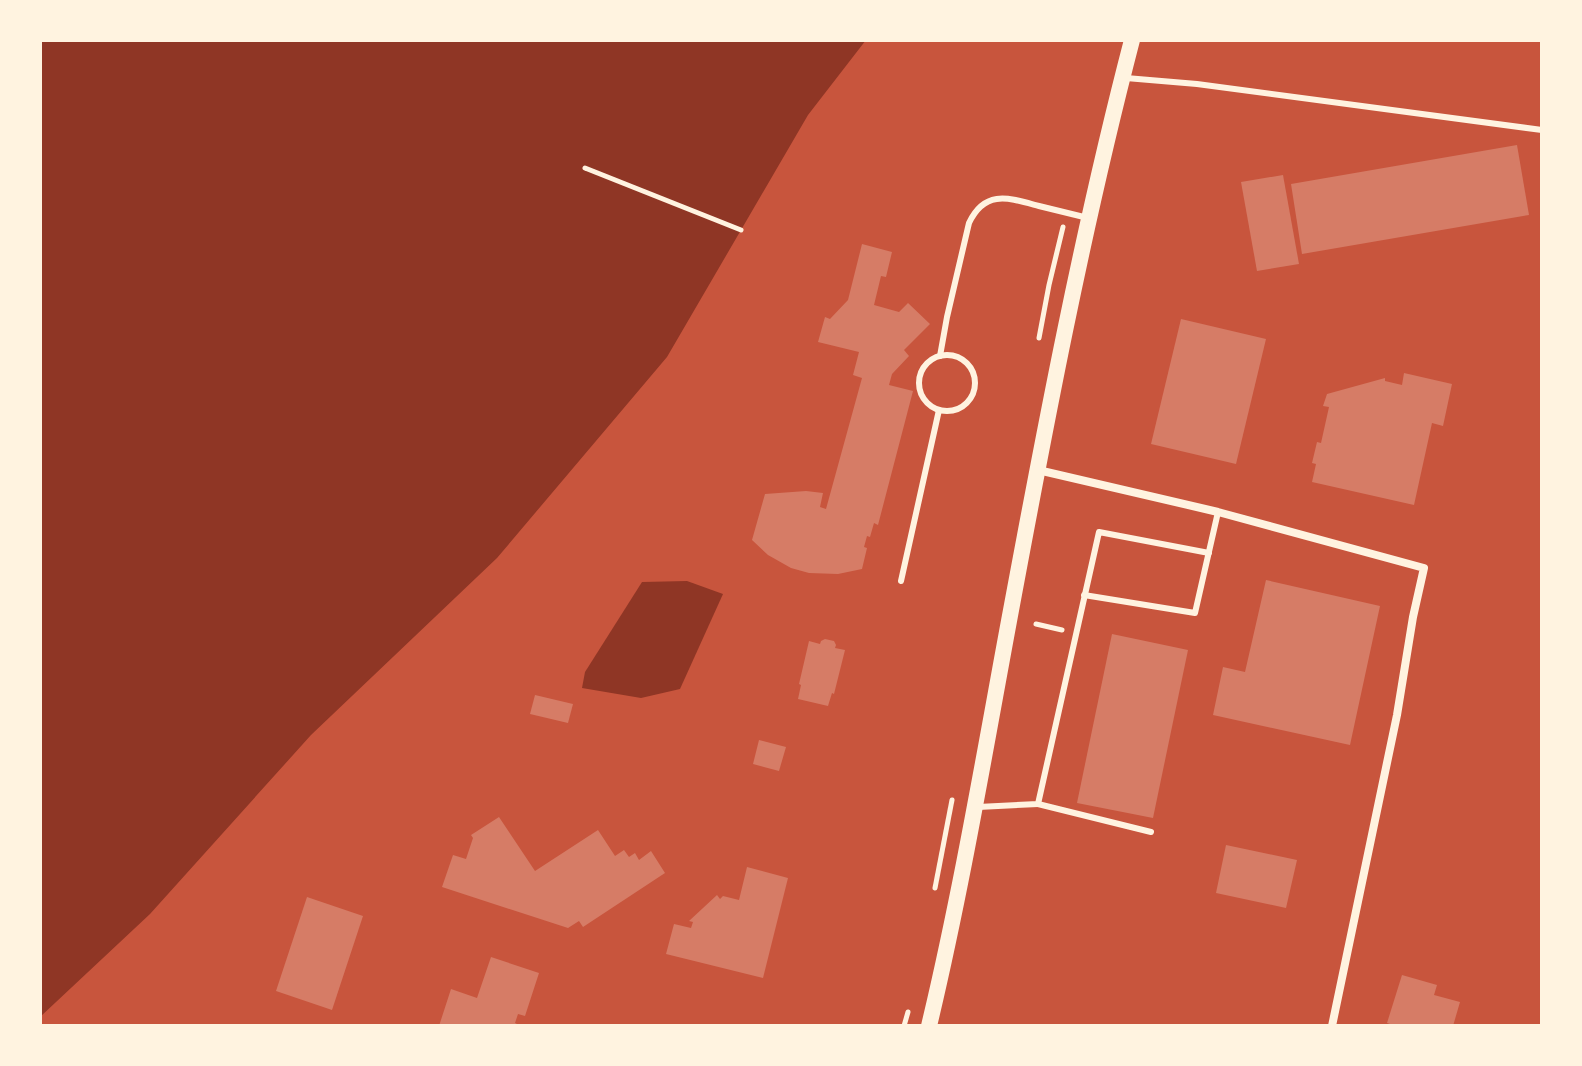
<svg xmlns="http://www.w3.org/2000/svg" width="1582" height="1066" font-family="Raleway,sans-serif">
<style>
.water{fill:#8f3625}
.building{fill:#d67c66}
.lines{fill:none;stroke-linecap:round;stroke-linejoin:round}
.path{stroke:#fff3e0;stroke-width:5}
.service{stroke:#fff3e0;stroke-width:6}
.minor{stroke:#fff3e0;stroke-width:8}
.secondary{stroke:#fff3e0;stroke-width:16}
</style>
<rect width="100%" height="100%" fill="#c8553d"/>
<g class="water">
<path d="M40,40H866L808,115L667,357L497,558L311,735L150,914L40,1017Z"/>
<path d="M687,581L723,594L680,689L641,698L582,688L585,672L642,582Z"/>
</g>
<g class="building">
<path d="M1517,145L1529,215L1302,254L1291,184Z"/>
<path d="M1283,175L1299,264L1257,271L1241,182Z"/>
<path d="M862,244L892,252L886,277L881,276L874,305L899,312L908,303L930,324L904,350L909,356L892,374L889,385L913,391L878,525L874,523L870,537L867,536L864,547L867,548L862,569L838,574L809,573L791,568L768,555L752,540L765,494L806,491L823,493L820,507L826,509L862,378L853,375L859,352L818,342L825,317L830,319L848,300Z"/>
<path d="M1181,319L1266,339L1236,464L1151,444Z"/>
<path d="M1404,373L1452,384L1443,426L1432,423L1414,505L1312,482L1316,464L1312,463L1317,442L1321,443L1329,407L1323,406L1327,394L1385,378V381L1402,385Z"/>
<path d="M1266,580L1380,606L1350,745L1213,715L1223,667L1245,672Z"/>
<path d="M1112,634L1188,650L1153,818L1077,803Z"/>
<path d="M825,639L834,641L836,645L835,648L845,650L834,694L832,693L828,706L798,699L801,685L799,684L809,641L820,644L821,641Z"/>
<path d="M535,695L573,704L568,723L530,714Z"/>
<path d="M759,740L786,747L779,771L753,764Z"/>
<path d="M499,817L535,871L598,830L615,856L624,850L629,857L635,853L639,860L651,851L665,873L583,927L579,921L568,928L442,887L453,855L466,859L473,838L471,835Z"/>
<path d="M1226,845L1297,860L1286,908L1216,893Z"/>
<path d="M747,867L788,878L763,978L666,954L674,924L691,928L693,922L689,921L717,895L720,899L723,896L739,900Z"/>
<path d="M307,897L363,916L332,1010L276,991Z"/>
<path d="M491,957L539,973L525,1016L518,1014L515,1023L521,1026H439L451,989L477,998Z"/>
<path d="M1402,975L1437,985L1434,995L1460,1002L1453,1026H1396L1387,1023Z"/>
</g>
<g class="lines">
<g class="path">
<path d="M585,168L741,230"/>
<path d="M1039,338L1049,285L1063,227"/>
<path d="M1036,624L1062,630"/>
<path d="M935,888L952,800"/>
<path d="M904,1026L908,1012"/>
</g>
<g class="service">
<path d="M1126,78L1197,84L1542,130"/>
<circle cx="947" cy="383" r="28"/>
<path d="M940,356L947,317L969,223C985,189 1009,198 1039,206C1055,210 1072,214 1088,218"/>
<path d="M901,581L939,410"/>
<path d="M1084,595L1195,613L1218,512"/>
<path d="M1038,804L1151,832"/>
<path d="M978,807L1038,804L1099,532L1209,553"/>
</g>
<path class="minor" d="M1038,470L1218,512L1424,568L1413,617L1397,715L1332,1026"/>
<path class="secondary" d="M929,1026C961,892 984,756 1009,621C1045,427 1082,232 1132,40"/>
</g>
<rect width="1582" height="1066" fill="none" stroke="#fff3e0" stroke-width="84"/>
</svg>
